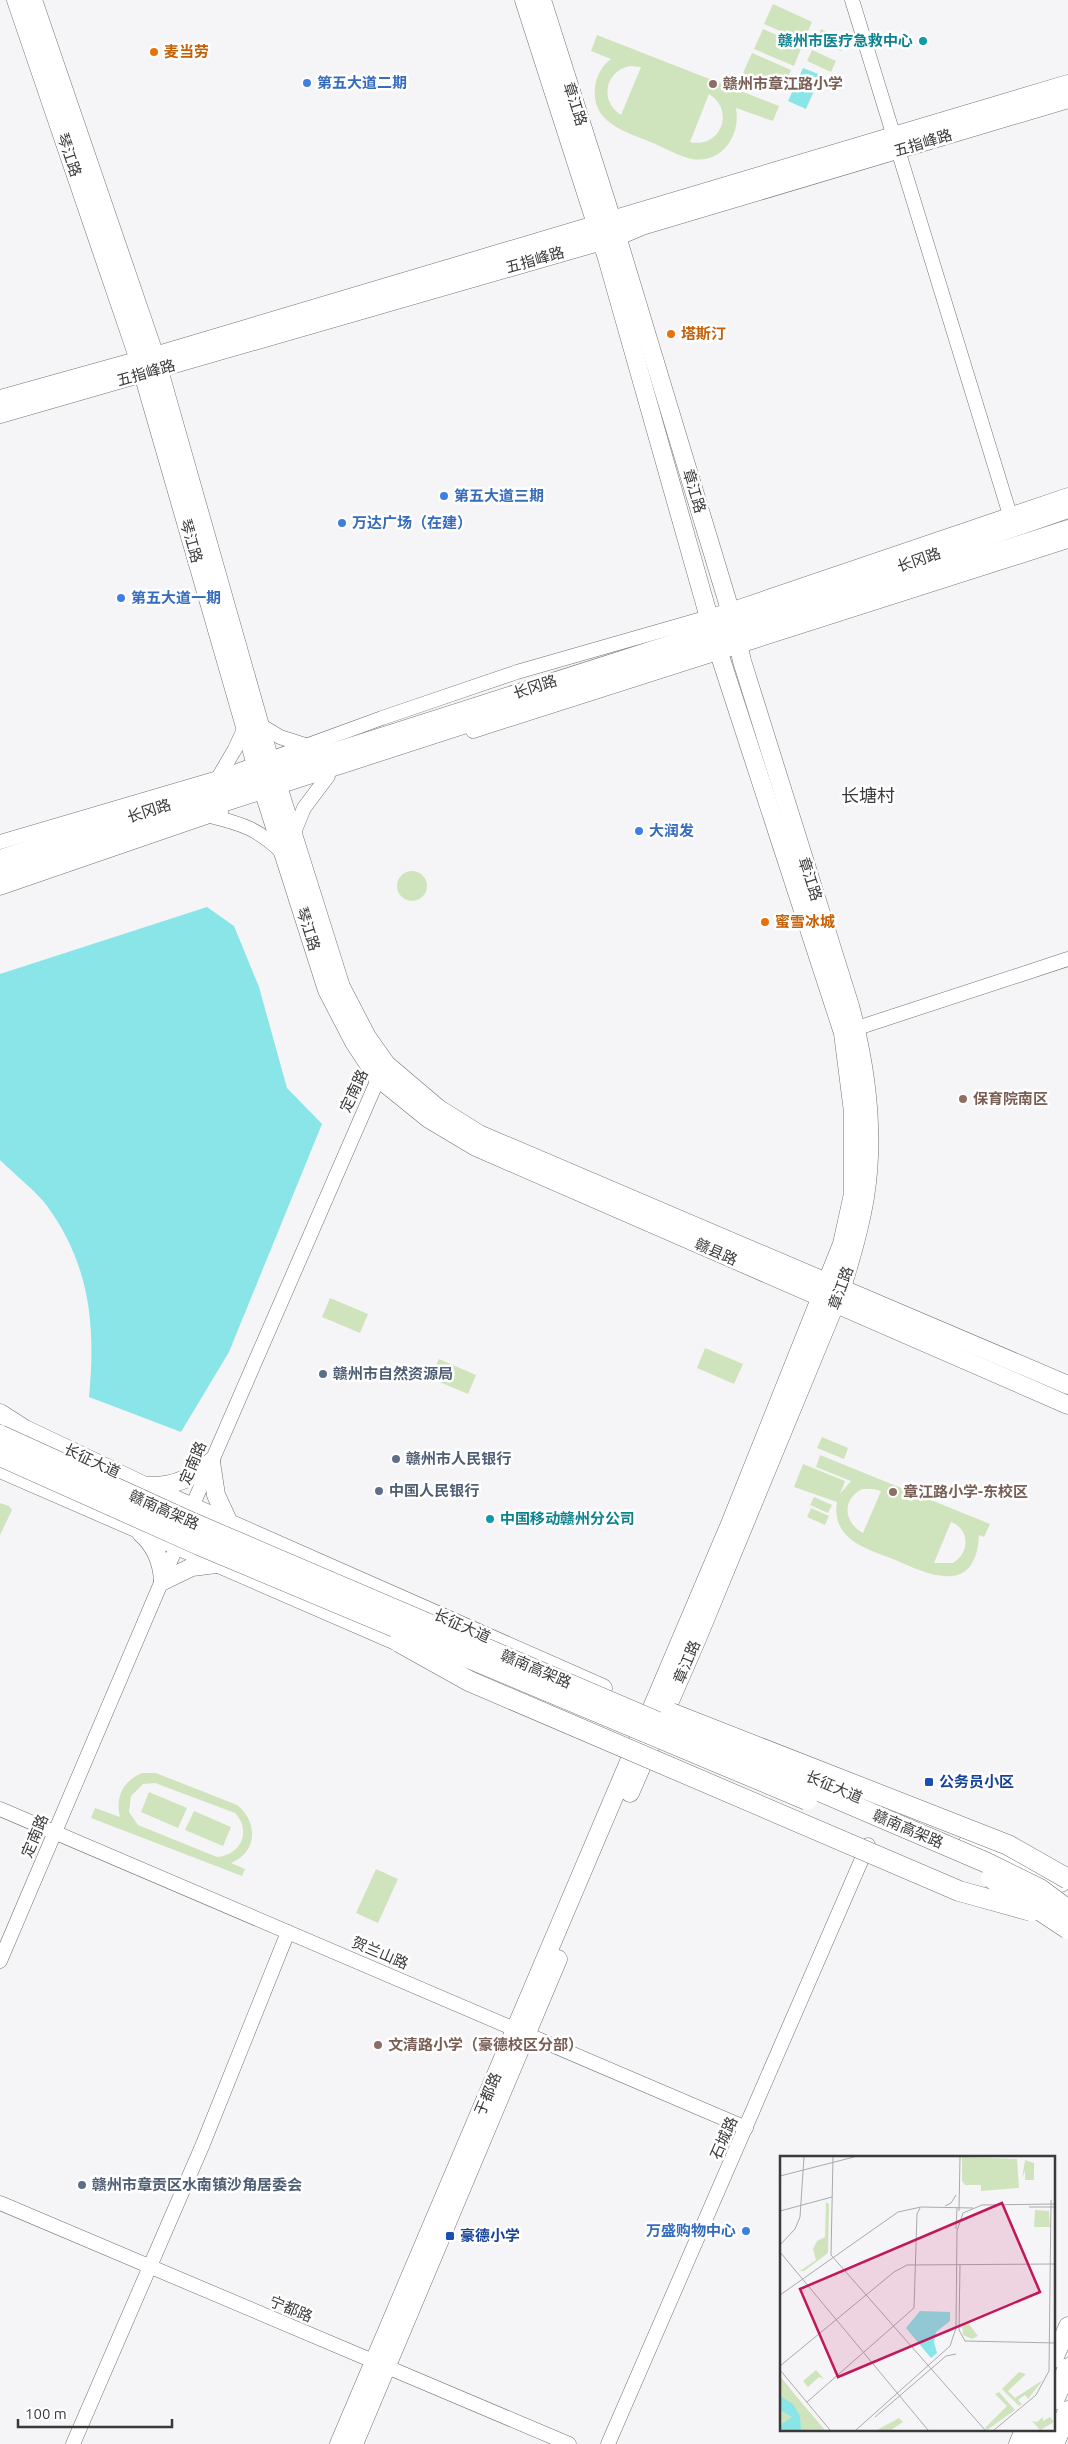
<svg xmlns="http://www.w3.org/2000/svg" width="1068" height="2444" font-family="Ubuntu,'Noto Sans SC',sans-serif">
<style>
.green{fill:#cfe4bc;fill-rule:evenodd}
.water{fill:#8ae5e9}
.lines{fill:none;stroke-linecap:round;stroke-linejoin:round}
.minor-casing{stroke:#737374;stroke-width:15}
.major-casing{stroke:#737374;stroke-width:19}
.highway-casing{stroke:#737374;stroke-width:21}
.minor{stroke:#fff;stroke-width:14}
.major{stroke:#fff;stroke-width:18}
.highway{stroke:#fff;stroke-width:20}
.highway-bridge-casing{stroke:#737374;stroke-width:21;stroke-linecap:butt}
.highway-bridge{stroke:#fff;stroke-width:20}
.culture-dot{fill:#0f9aa8;stroke:#fff;stroke-width:2}
.food-dot{fill:#e8710a;stroke:#fff;stroke-width:2}
.shop-dot{fill:#3f7fe0;stroke:#fff;stroke-width:2}
.education-dot{fill:#8d6e63;stroke:#fff;stroke-width:2}
.service-dot{fill:#5c6f8a;stroke:#fff;stroke-width:2}
.transit-dot{fill:#1a4fb4;stroke:#fff;stroke-width:2}
.labels{text-anchor:middle;stroke-width:5;stroke-linejoin:round;paint-order:stroke}
.culture-label{font-size:15px;font-weight:bold;fill:#0d838f;stroke:#fff;text-anchor:end}
.food-label{font-size:15px;font-weight:bold;fill:#c56008;stroke:#fff;text-anchor:start}
.shop-label{font-size:15px;font-weight:bold;fill:#366cbe;stroke:#fff;text-anchor:start}
.education-label{font-size:15px;font-weight:bold;fill:#785e54;stroke:#fff;text-anchor:start}
.street-label{font-size:15px;fill:#3a3a3b;stroke:#fff}
.service-label{font-size:15px;font-weight:bold;fill:#4e5e75;stroke:#fff;text-anchor:start}
.transit-label{font-size:15px;font-weight:bold;fill:#164399;stroke:#fff;text-anchor:start}
.quarter-label{font-size:18px;fill:#3a3a3b;stroke:#fff}
.inset-road{fill:none;stroke:#aaaaac;stroke-width:1}
.view{fill:#c2185b;fill-opacity:0.15;stroke:#c2185b;stroke-width:2.5}
.inset-edge{fill:none;stroke:#3a3a3b;stroke-width:2.5}
</style>
<rect width="100%" height="100%" fill="#f5f5f7"/>
<g class="green">
<path d="M773,4L812,22L804,41L764,24Z"/>
<path d="M763,29L802,46L794,66L754,49Z"/>
<path d="M821,29L846,40L841,51L817,40Z"/>
<path d="M597,35L779,106L773,121L736,108C741,134 723,164 692,159C678,156 665,148 653,143C626,132 591,123 595,88C596,76 602,66 611,59L591,51ZM630,66L641,67L621,115C599,101 605,71 630,66ZM709,94C736,111 720,149 690,142Z"/>
<path d="M812,50L836,61L831,72L807,61Z"/>
<path d="M752,53L791,70L782,90L743,73Z"/>
<circle cx="412" cy="886" r="15"/>
<path d="M330,1298L368,1314L360,1333L322,1317Z"/>
<path d="M705,1348L743,1364L734,1384L697,1368Z"/>
<path d="M439,1359L476,1375L468,1394L430,1378Z"/>
<path d="M822,1437L848,1448L844,1459L817,1448Z"/>
<path d="M820,1455L990,1524L984,1537L979,1535C976,1597 929,1575 893,1559C878,1553 857,1547 846,1535C837,1525 835,1514 837,1502L794,1487L803,1464L845,1481L840,1494L851,1481L816,1467ZM862,1489H874L881,1491L863,1533C844,1523 841,1500 862,1489ZM951,1522C970,1529 970,1553 953,1563H934Z"/>
<path d="M814,1497L832,1505L828,1513L810,1505Z"/>
<path d="M0,1503L9,1506L12,1510L0,1535Z"/>
<path d="M811,1508L829,1516L825,1525L807,1517Z"/>
<path d="M142,1773H156L237,1805C258,1821 258,1853 231,1863L245,1869L242,1876L91,1818L95,1808L120,1817C115,1797 123,1781 142,1773ZM155,1783L235,1813C252,1831 241,1855 217,1857L138,1825L129,1812L131,1796L143,1784Z"/>
<path d="M149,1792L187,1808L178,1828L141,1812Z"/>
<path d="M194,1811L231,1827L223,1846L185,1830Z"/>
<path d="M376,1869L398,1879L378,1923L356,1913Z"/>
</g>
<g class="water">
<path d="M803,68L821,75L806,109L788,101Z"/>
<path d="M207,907L234,926L259,987L287,1088L322,1124L229,1352L181,1432L89,1397C96,1325 90,1262 44,1202C31,1187 14,1174 0,1160V974Z"/>
</g>
<g class="lines">
<g class="minor-casing">
<g id="minor">
<path d="M852,0L1010,515"/>
<path d="M260,725L280,737L308,746"/>
<path d="M473,731L1068,541"/>
<path d="M218,778L235,749L245,727"/>
<path d="M210,816C243,824 258,829 283,853"/>
<path d="M293,835L304,808L328,776"/>
<path d="M0,842L218,778L382,718L517,672L709,617L1068,495"/>
<path d="M0,888L221,812"/>
<path d="M848,1031L1068,959"/>
<path d="M188,1516L382,1070"/>
<path d="M0,1809L746,2128"/>
<path d="M0,1961L181,1536"/>
<path d="M0,2203L569,2444"/>
<path d="M73,2444L203,2144L288,1932"/>
<path d="M608,2444L868,1845"/>
</g>
</g>
<g class="major-casing">
<g id="major">
<path d="M16,0L139,360L265,796L327,990L354,1042L377,1077L429,1119L476,1147L1068,1405"/>
<path d="M33,0L155,356L270,761L341,987L367,1037L386,1064L439,1109L479,1134L1068,1385"/>
<path d="M542,0L612,220L730,610L742,661L850,1006C866,1066 875,1135 865,1197C860,1228 851,1259 841,1290L697,1639L630,1793"/>
<path d="M0,399L155,356L1068,84"/>
<path d="M0,414L616,237L642,226L1068,99"/>
<path d="M0,859L762,615L1068,509"/>
<path d="M0,875L1068,529"/>
<path d="M0,1413L25,1429L145,1486L603,1688"/>
<path d="M211,1462L216,1495L229,1523"/>
<path d="M0,1469L412,1648"/>
<path d="M148,1486C173,1487 193,1478 211,1462"/>
<path d="M141,1533C156,1546 162,1562 163,1581"/>
<path d="M163,1581L192,1567L216,1564"/>
<path d="M967,1844L1061,1883"/>
<path d="M1054,2359L1068,2326"/>
<path d="M339,2444L730,1524L842,1244L853,1194V1112L843,1033L719,653L607,258L524,0"/>
<path d="M354,2444L558,1959"/>
<path d="M1018,2444L1024,2430"/>
</g>
</g>
<g class="highway-casing">
<g id="highway">
<path d="M1054,2400L1068,2368"/>
<path d="M1036,2444L1042,2430"/>
<path d="M1054,2444L1068,2411"/>
</g>
</g>
<use href="#minor" class="minor"/>
<use href="#major" class="major"/>
<use href="#highway" class="highway"/>
<g class="highway-bridge-casing">
<g id="highway-bridge">
<path d="M0,1435L193,1523L985,1862L1040,1889L1068,1910"/>
<path d="M0,1456L199,1545L807,1800"/>
<path d="M399,1642L469,1681L959,1891L1031,1911"/>
<path d="M671,1713L1008,1845L1068,1879"/>
<path d="M991,1878L1068,1929"/>
</g>
</g>
<use href="#highway-bridge" class="highway-bridge"/>
</g>
<g class="culture-dot">
<circle cx="923" cy="41" r="5"/>
<circle cx="490" cy="1519" r="5"/>
</g>
<g class="food-dot">
<circle cx="154" cy="52" r="5"/>
<circle cx="671" cy="334" r="5"/>
<circle cx="765" cy="922" r="5"/>
</g>
<g class="shop-dot">
<circle cx="307" cy="83" r="5"/>
<circle cx="444" cy="496" r="5"/>
<circle cx="342" cy="523" r="5"/>
<circle cx="121" cy="598" r="5"/>
<circle cx="639" cy="831" r="5"/>
<circle cx="746" cy="2231" r="5"/>
</g>
<g class="education-dot">
<circle cx="713" cy="84" r="5"/>
<circle cx="963" cy="1099" r="5"/>
<circle cx="893" cy="1492" r="5"/>
<circle cx="378" cy="2045" r="5"/>
</g>
<g class="service-dot">
<circle cx="323" cy="1374" r="5"/>
<circle cx="396" cy="1459" r="5"/>
<circle cx="379" cy="1491" r="5"/>
<circle cx="82" cy="2185" r="5"/>
</g>
<g class="transit-dot">
<rect x="924" y="1777" width="10" height="10" rx="2.5"/>
<rect x="445" y="2231" width="10" height="10" rx="2.5"/>
</g>
<g class="labels">
<g class="culture-label">
<text x="913" y="46">赣州市医疗急救中心</text>
<text x="500" y="1524" text-anchor="start">中国移动赣州分公司</text>
</g>
<g class="food-label">
<text x="164" y="57">麦当劳</text>
<text x="681" y="339">塔斯汀</text>
<text x="775" y="927">蜜雪冰城</text>
</g>
<g class="shop-label">
<text x="317" y="88">第五大道二期</text>
<text x="454" y="501">第五大道三期</text>
<text x="352" y="528">万达广场（在建）</text>
<text x="131" y="603">第五大道一期</text>
<text x="649" y="836">大润发</text>
<text x="736" y="2236" text-anchor="end">万盛购物中心</text>
</g>
<g class="education-label">
<text x="723" y="89">赣州市章江路小学</text>
<text x="973" y="1104">保育院南区</text>
<text x="903" y="1497">章江路小学-东校区</text>
<text x="388" y="2050">文清路小学（豪德校区分部）</text>
</g>
<g class="street-label">
<text transform="translate(575 104) rotate(72)" y="5">章江路</text>
<text transform="translate(923 143) rotate(-17)" y="5">五指峰路</text>
<text transform="translate(69 155) rotate(71)" y="5">琴江路</text>
<text transform="translate(535 260) rotate(-16)" y="5">五指峰路</text>
<text transform="translate(146 373) rotate(-16)" y="5">五指峰路</text>
<text transform="translate(694 491) rotate(73)" y="5">章江路</text>
<text transform="translate(191 541) rotate(74)" y="5">琴江路</text>
<text transform="translate(919 560) rotate(-19)" y="5">长冈路</text>
<text transform="translate(535 687) rotate(-18)" y="5">长冈路</text>
<text transform="translate(149 811) rotate(-18)" y="5">长冈路</text>
<text transform="translate(810 879) rotate(72)" y="5">章江路</text>
<text transform="translate(308 929) rotate(72)" y="5">琴江路</text>
<text transform="translate(354 1091) rotate(-65)" y="5">定南路</text>
<text transform="translate(716 1252) rotate(24)" y="5">赣县路</text>
<text transform="translate(841 1288) rotate(-70)" y="5">章江路</text>
<text transform="translate(92 1461) rotate(25)" y="5">长征大道</text>
<text transform="translate(193 1463) rotate(-67)" y="5">定南路</text>
<text transform="translate(164 1510) rotate(24)" y="5">赣南高架路</text>
<text transform="translate(462 1626) rotate(24)" y="5">长征大道</text>
<text transform="translate(687 1662) rotate(-67)" y="5">章江路</text>
<text transform="translate(536 1669) rotate(23)" y="5">赣南高架路</text>
<text transform="translate(834 1787) rotate(23)" y="5">长征大道</text>
<text transform="translate(908 1829) rotate(23)" y="5">赣南高架路</text>
<text transform="translate(35 1836) rotate(-67)" y="5">定南路</text>
<text transform="translate(380 1953) rotate(23)" y="5">贺兰山路</text>
<text transform="translate(488 2094) rotate(-67)" y="5">于都路</text>
<text transform="translate(724 2138) rotate(-66)" y="5">石城路</text>
<text transform="translate(291 2309) rotate(22)" y="5">宁都路</text>
</g>
<g class="service-label">
<text x="333" y="1379">赣州市自然资源局</text>
<text x="406" y="1464">赣州市人民银行</text>
<text x="389" y="1496">中国人民银行</text>
<text x="92" y="2190">赣州市章贡区水南镇沙角居委会</text>
</g>
<g class="transit-label">
<text x="939" y="1787">公务员小区</text>
<text x="460" y="2241">豪德小学</text>
</g>
<g class="quarter-label">
<text x="868" y="802">长塘村</text>
</g>
</g>
<g transform="translate(780 2156)">
<rect width="275" height="275" fill="#f5f5f7"/>
<path d="M182,1L237,3L239,32L201,35V29H185L182,25ZM245,4L254,7V24H245V14L242,23ZM46,46L49,48L48,97L24,115H20L36,104L33,93L37,85L45,81ZM255,54L269,55L270,71H254ZM188,167L198,180L192,183L183,179L182,168ZM36,214L44,223L39,221L28,231L23,225ZM239,216L246,218L228,235L235,242L263,224L248,243L245,239L238,244L242,248L239,250L222,233ZM0,220L21,246L45,274H0ZM219,236L235,254L207,274L205,272L227,250L215,238ZM263,261V265L270,261L274,266L260,274L252,265L257,266ZM119,262L123,266L111,274H97Z" fill="#cfe4bc"/>
<path d="M140,155L170,156V165L156,176L154,186L157,197L151,202L126,172ZM0,240L13,248L20,260L21,274H0V269L12,261L0,254Z" fill="#8ae5e9"/>
<path class="inset-road" d="M53,1L51,99L205,274M0,20L74,1M165,50L171,47L176,39M249,51H275M0,55L52,41M179,55L180,1M176,73L177,52M0,89L15,73L20,61L24,1M0,96L148,274M180,109L179,174L185,185L275,187M0,139L118,56L141,51L193,52M0,210L114,116L127,109L275,108M0,214L50,274M27,246L134,152L137,58L140,52M95,261L166,200L176,198M76,274L170,190L176,172L177,75L183,57L202,49L275,48M214,274L256,239L269,215L271,44"/>
<path class="view" d="M222,47L260,136L58,221L20,133Z"/>
<rect width="275" height="275" class="inset-edge"/>
</g>
<path d="M18 2419v8h154v-8" fill="none" stroke="#3a3a3b" stroke-width="2.5"/>
<text x="25" y="2419" font-size="15" fill="#3a3a3b" stroke="#ffffff" stroke-width="4" paint-order="stroke">100 m</text>
</svg>
